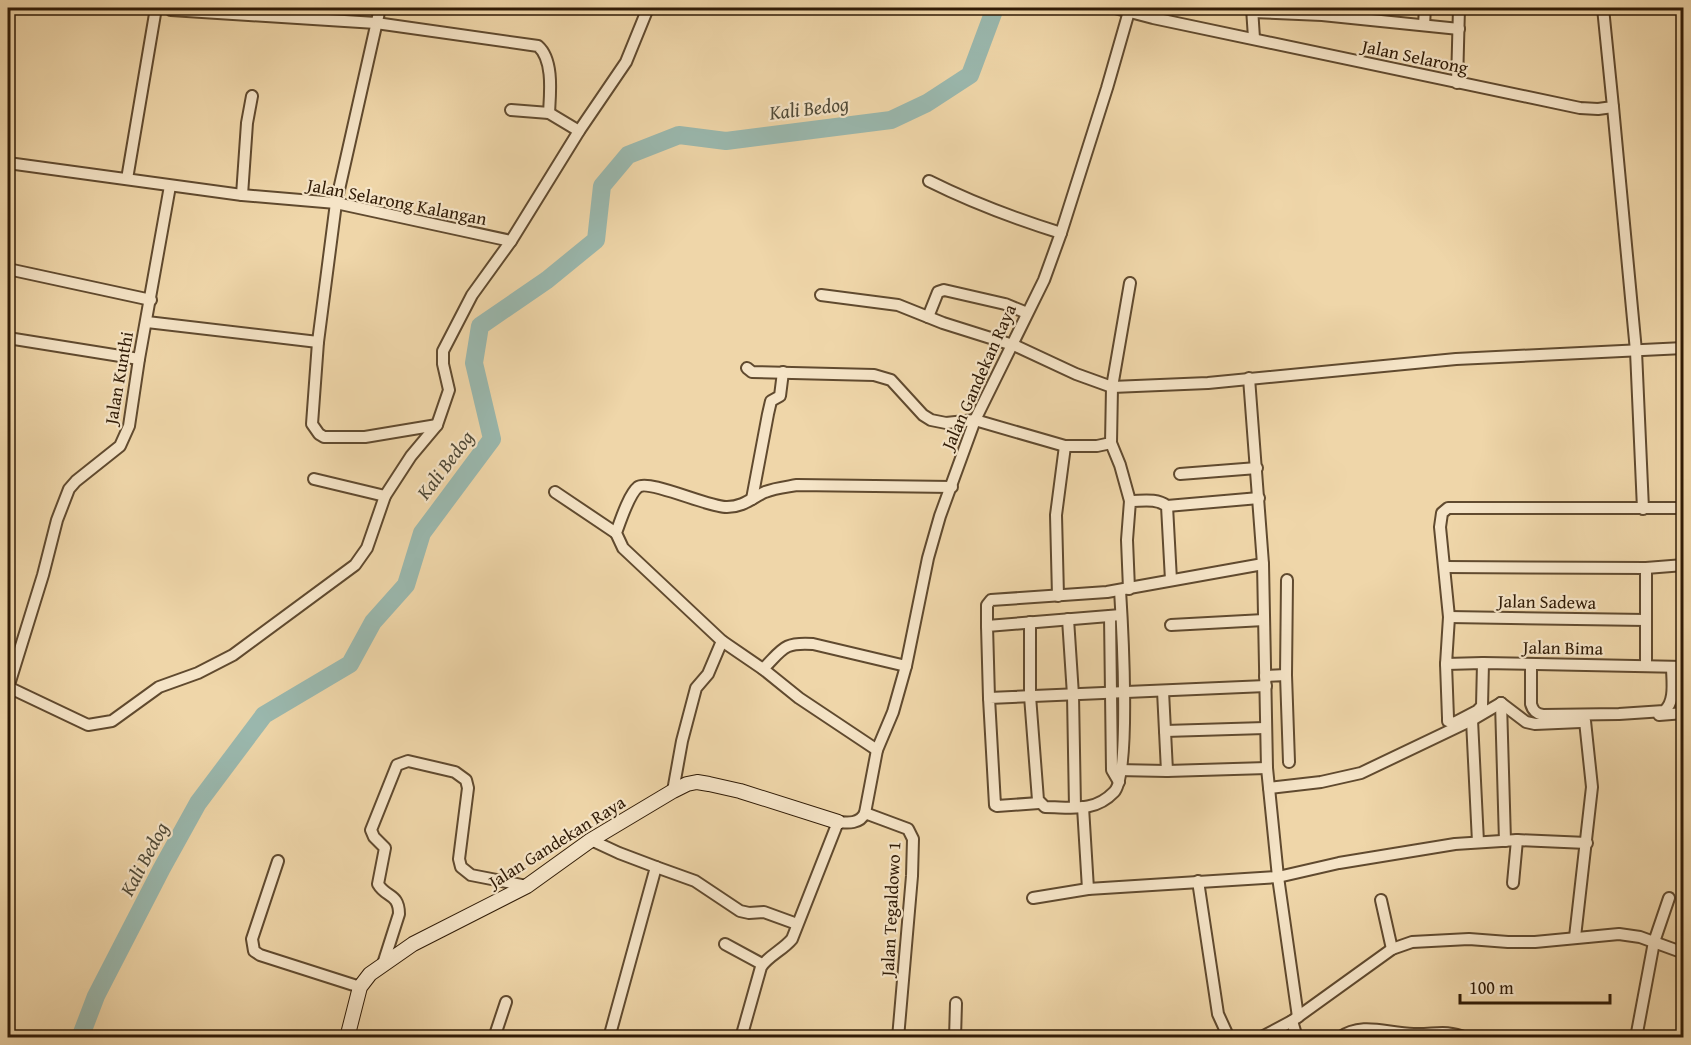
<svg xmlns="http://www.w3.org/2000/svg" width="1691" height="1045" font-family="'Gentium Book Plus',serif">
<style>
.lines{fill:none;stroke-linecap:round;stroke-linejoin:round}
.river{stroke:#9ab8ae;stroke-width:18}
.street-casing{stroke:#604a2f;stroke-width:14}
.secondary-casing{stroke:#301b06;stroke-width:16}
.street{stroke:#f5e4c7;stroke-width:10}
.secondary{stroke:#f5e4c7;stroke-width:14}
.labels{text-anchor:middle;stroke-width:4.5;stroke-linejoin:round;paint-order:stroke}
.street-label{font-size:18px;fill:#301b06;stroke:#f5e4c7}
.water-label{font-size:20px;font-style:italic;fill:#504a38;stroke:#f5e4c7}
</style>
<rect width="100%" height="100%" fill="#efd6a9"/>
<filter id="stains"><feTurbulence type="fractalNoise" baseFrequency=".00333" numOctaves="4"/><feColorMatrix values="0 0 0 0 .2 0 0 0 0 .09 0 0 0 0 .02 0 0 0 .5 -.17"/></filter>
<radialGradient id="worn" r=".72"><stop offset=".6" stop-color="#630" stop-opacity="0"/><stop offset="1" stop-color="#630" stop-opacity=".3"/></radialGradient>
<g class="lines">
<path class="river" d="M80,1038L96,996L162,868L198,803L264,715L350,664L373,622L406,585L422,533L492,439L474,363L480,326L547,280L596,240L602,186L628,155L679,135L726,141L891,120L927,103L970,75L995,8"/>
<g class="street-casing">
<g id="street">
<path d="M1115,8L1153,18L1580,108L1598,109L1613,107L1603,8"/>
<path d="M1252,8L1254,38"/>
<path d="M171,10L376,23L538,46C554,60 550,94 549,113"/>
<path d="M1252,12L1322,15L1459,29"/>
<path d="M1424,25L1425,8"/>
<path d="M1457,83L1459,8"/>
<path d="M1613,107L1636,351L1643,509"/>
<path d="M511,110L549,113L579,131"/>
<path d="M8,163L242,195L336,203L511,241L579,131L626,62L648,8"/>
<path d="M127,179L156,8"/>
<path d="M929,181C973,203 1013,218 1061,233"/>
<path d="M242,195L247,123L252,96"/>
<path d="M8,269L151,300"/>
<path d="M821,295L898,305L943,323L1016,346L1076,374L1112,387L1208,383L1456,359L1684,348"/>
<path d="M928,317L938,292L944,290L1005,304L1027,313"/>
<path d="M147,322L318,342L336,203L380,8"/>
<path d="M8,338L139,359"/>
<path d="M318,342L312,424L319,434L324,437H365L437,425"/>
<path d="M747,368L752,372L874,375L891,380L923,415L931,420L946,423L975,420L1065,446"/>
<path d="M1249,378L1263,564L1267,768L1278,877L1298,1017"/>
<path d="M1111,443L1120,465L1130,501"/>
<path d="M1180,474L1257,468"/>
<path d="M314,479L385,496"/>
<path d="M555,492L616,533"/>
<path d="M752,499L768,414L771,401L780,396L783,372"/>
<path d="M1167,506L1259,498"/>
<path d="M1684,508H1448L1442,513L1440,527L1449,617L1446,664L1483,663L1684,667"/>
<path d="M1445,567L1646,568L1684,565"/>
<path d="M1129,589L1127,540L1130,501C1143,501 1156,498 1167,506L1171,580"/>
<path d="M1058,596L1056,515L1065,446H1097L1111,443L1112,387L1130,283"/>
<path d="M1110,616L1112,770L1119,782"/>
<path d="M1449,617L1646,620"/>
<path d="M1068,619L1073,695L1075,807"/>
<path d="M1030,622V696L1038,800L1045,807C1071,807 1094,813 1114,792C1131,776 1122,621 1120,590"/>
<path d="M1171,625L1264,620"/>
<path d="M987,626V605L991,600L1107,592L1263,564"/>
<path d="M1446,664L1448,718V721L1454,723L1477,711L1482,706L1483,663"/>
<path d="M1531,664V704C1533,711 1536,714 1543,715L1619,714L1664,711C1676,702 1672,680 1672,667"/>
<path d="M1646,665V568"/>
<path d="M763,669C783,649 783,642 813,644L906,666"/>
<path d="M1286,675L1287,580"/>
<path d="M1265,676L1286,675L1289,762"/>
<path d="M8,687L88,725L112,721L159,687L198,673L233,655L355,565L367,548L385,496L411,456L437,425L449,390L443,364V351L472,295L511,241"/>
<path d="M8,688L43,575L57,520L69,489L76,481L120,446L129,426L139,359L170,186"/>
<path d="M1163,691L1167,771"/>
<path d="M989,698L987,626L1121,615"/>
<path d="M1501,703L1526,722L1535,724L1581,722"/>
<path d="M1501,703L1505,841"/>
<path d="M1659,715L1684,713"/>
<path d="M1472,720L1478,842"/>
<path d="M1165,731L1265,728"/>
<path d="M877,750L799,698L763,669L722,641L623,548L616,533C620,522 629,494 638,487C649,479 710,508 727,507C743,507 752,498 765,492C775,488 786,487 797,485L952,487"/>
<path d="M1117,770L1167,771L1267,768"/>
<path d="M1269,788L1321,782L1361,773L1472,720L1501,703"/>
<path d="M673,791L682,741L696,688L708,674L722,641"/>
<path d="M1039,803L997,806L995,805L989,698L1266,686"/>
<path d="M1083,807L1088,889"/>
<path d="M865,813L908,829L913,839L912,876L898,1038"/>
<path d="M591,840L619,853L656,867L609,1038"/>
<path d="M278,861L252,939L254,951L260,955L360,987"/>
<path d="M656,867L695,881L740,911L749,913L764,912L797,924"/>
<path d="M1198,881L1218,1014L1229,1038"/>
<path d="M1513,883L1517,840"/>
<path d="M1033,898L1088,889L1278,877L1339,863L1455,844L1517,840L1587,843"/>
<path d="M1381,900L1392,949"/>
<path d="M1575,937L1592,787L1585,721"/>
<path d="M725,944L762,964"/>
<path d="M383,964L399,914C399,893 386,898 378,884L385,848L374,837L371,830L397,765L408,761L455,772L466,780L468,788L459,859L461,867L471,875L527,886"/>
<path d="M1292,1021L1297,1038"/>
<path d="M494,1038L506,1002"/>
<path d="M741,1038L761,967C768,956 783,950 792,939L838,822C848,823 860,824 865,813L877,750L893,712L906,666L928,558L940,516L975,420L1044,280L1061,233L1107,88L1130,8"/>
<path d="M955,1038L956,1003"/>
<path d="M1260,1038L1292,1021L1392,949L1412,942L1469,939L1508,942H1535L1619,934L1640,937L1684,953"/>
<path d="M1339,1038C1363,1021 1387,1034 1414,1034C1434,1035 1445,1029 1466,1038"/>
<path d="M1636,1038L1654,942L1669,898"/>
</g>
</g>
<g class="secondary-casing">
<path id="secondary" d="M347,1038L360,987L370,974L413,944L527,886L591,840L673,791L687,784L697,782L709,784L740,791L838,822"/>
</g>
<use href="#street" class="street"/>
<use href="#secondary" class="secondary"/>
</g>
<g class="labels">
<g class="street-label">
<text transform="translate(1415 57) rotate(12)" y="6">Jalan Selarong</text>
<text transform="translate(397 202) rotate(11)" y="6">Jalan Selarong Kalangan</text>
<text transform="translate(979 377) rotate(-66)" y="6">Jalan Gandekan Raya</text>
<text transform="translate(119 378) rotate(-80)" y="6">Jalan Kunthi</text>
<text transform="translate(1547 602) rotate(1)" y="6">Jalan Sadewa</text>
<text transform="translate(1563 648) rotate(1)" y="6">Jalan Bima</text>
<text transform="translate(557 842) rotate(-32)" y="6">Jalan Gandekan Raya</text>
<text transform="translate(891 909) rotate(-87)" y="6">Jalan Tegaldowo 1</text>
</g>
<g class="water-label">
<text transform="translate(809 108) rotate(-7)" y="7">Kali Bedog</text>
<text transform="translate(445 465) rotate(-53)" y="7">Kali Bedog</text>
<text transform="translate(144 859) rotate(-62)" y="7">Kali Bedog</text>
</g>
</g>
<rect width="1691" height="1045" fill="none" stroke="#efd6a9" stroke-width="30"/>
<rect x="9" y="9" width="1673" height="1027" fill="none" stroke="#301b06" stroke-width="3"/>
<rect x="15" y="15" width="1661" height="1015" fill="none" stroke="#301b06" stroke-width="1.5"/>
<path d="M1460 994v9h150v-9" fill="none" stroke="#301b06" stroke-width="3"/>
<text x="1469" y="994" font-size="18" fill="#301b06" stroke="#f5e4c7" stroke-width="4.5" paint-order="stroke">100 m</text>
<rect width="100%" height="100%" filter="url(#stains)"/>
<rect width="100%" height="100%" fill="url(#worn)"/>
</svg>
